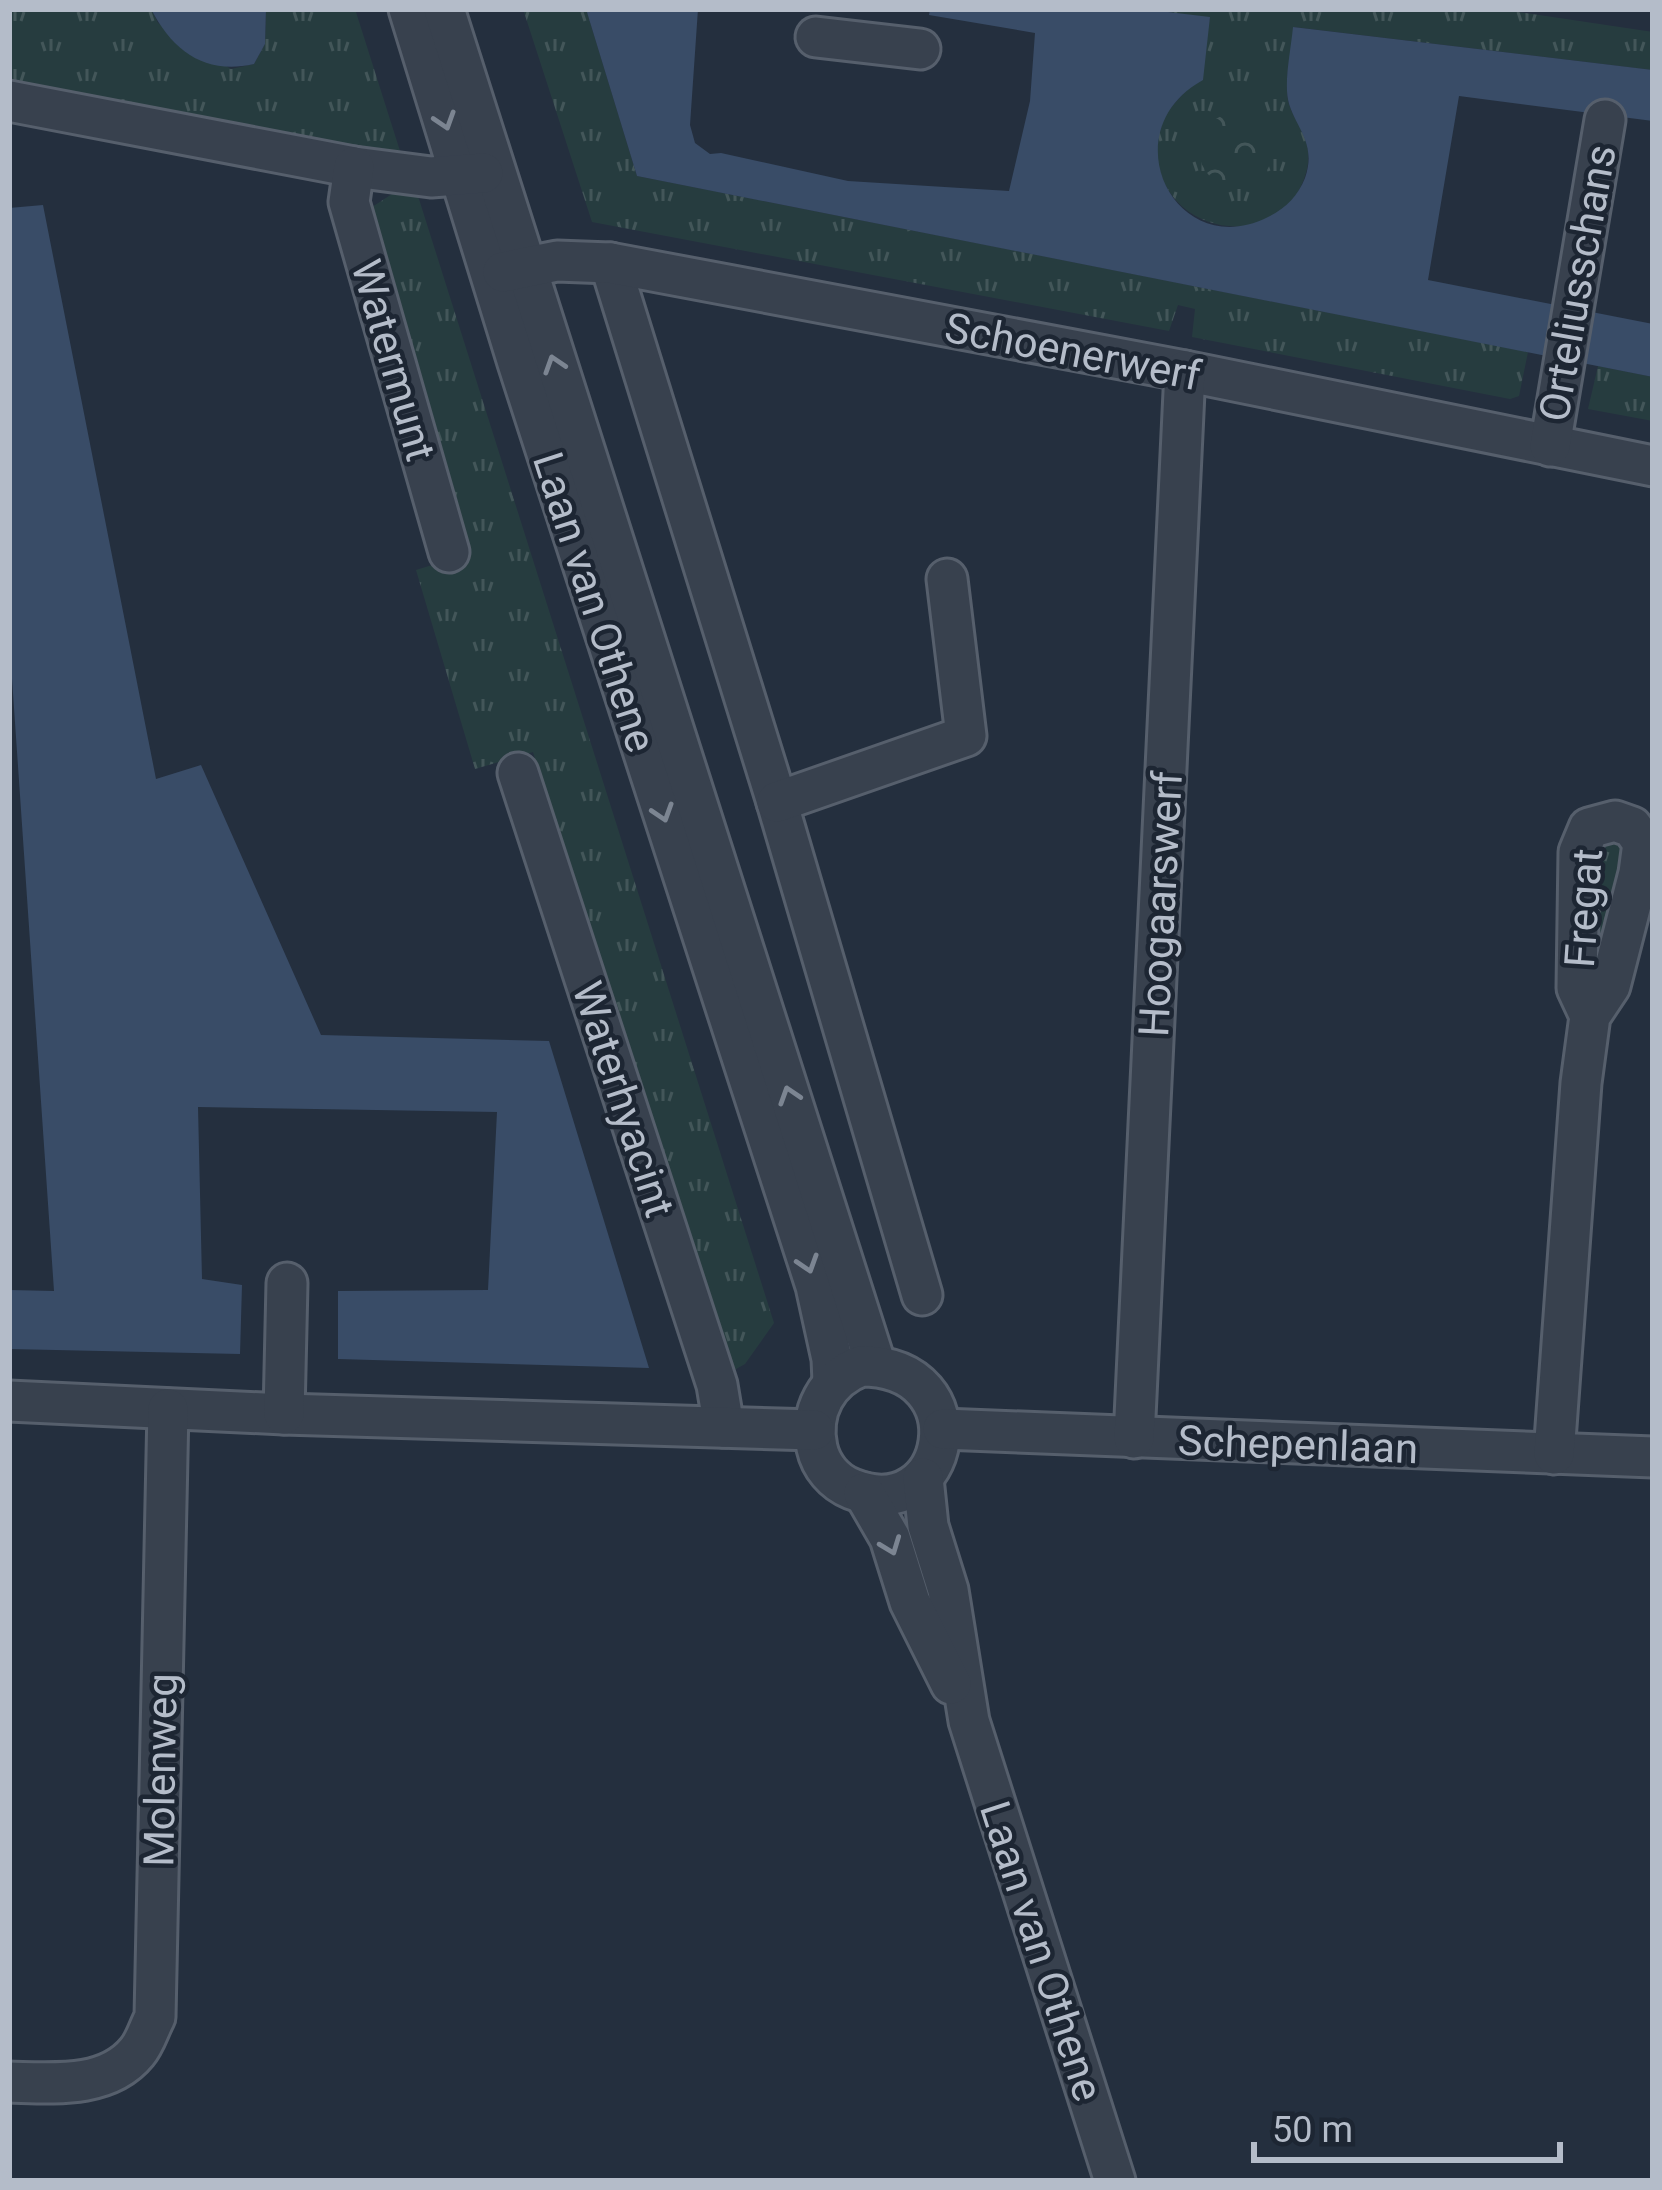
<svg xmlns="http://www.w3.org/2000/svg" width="1662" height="2190" font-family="Roboto,sans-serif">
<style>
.grass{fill:url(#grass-tufts)}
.park{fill:url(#park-crowns)}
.water{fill:#394c67}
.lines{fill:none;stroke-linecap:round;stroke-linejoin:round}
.minor-casing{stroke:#565f6c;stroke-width:45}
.minor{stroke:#38414e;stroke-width:39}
.oneway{stroke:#7c8592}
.labels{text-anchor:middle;stroke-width:9;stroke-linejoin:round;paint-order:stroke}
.street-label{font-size:42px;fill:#b4bcc9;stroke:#1d2633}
</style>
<defs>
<pattern id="grass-tufts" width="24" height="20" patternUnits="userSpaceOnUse" patternTransform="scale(3)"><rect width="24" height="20" fill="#263c3f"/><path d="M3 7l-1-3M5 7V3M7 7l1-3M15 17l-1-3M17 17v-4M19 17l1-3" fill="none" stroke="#435659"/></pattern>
<pattern id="park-crowns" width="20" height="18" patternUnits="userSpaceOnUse" patternTransform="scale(3)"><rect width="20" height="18" fill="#263c3f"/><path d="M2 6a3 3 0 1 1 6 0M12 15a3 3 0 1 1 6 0" fill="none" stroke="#435659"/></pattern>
</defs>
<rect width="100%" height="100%" fill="#242f3e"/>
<g class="grass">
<path d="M9,9H151L158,23L231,69L254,64L265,44L266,9H355L400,151L378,153L9,81Z"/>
<path d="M523,9H586L637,176L1528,352L1519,396L1510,399L1192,337L1195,309L1178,305L1169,331L592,222Z"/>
<path d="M1143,9H1498L1653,32V70L1294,27C1292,48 1286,71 1287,92C1288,123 1320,136 1304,179C1276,256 1159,234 1157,151C1156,115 1170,111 1188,88C1201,72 1204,37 1210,18Z"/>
<path d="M392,194L418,196L774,1323L745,1364L727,1374L533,752L475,769L416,570L468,554L367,230L369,209Z"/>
<path d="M1598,366L1653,377V421L1588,409Z"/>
<path d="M1615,835L1629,856L1590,986L1595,849Z"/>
</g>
<circle class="park" cx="1236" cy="150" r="37"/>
<g class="water">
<path d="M151,9H266L265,44L254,64C206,75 173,52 151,9Z"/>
<path d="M586,9H698L690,125L695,143L710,154L721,153L848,181L1009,191L1030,101L1035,33L929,15L930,9H1143L1210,17L1203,80C1110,131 1175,264 1268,217C1285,209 1298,196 1305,178C1319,138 1288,123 1287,91C1286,71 1291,48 1293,27L1653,70V121L1459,96L1428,280L1653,324V377L637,176Z"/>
<path d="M43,205L156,779L201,765L321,1035L549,1041L649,1368L338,1359V1291L488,1290L497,1112L198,1107L202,1279L242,1285L240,1354L9,1349V1290L54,1291L9,635V208Z"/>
</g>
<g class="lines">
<g class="minor-casing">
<g id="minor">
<path d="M409,9L518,363L816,1286L832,1359L833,1382"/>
<path d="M444,9L876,1366"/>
<path d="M816,37L920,49"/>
<path d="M9,101L354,167L431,177L483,173"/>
<path d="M354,167L349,202L449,552"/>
<path d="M610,263L777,802L922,1295"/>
<path d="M503,272L557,261L610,263L1185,371L1653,466"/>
<path d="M1550,446L1605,120"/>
<path d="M518,773L717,1385L724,1427"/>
<path d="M777,802L966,736L947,579"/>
<path d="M861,1366C982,1366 951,1528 852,1489C834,1482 821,1466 817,1448C809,1411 827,1379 861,1366Z"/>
<path d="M9,1401L284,1414L814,1430"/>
<path d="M284,1414L287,1283"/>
<path d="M943,1429L1653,1457"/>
<path d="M1134,1438L1185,371"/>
<path d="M1554,1454L1581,1083L1590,1016L1577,988L1579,852L1589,828L1615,821L1632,827L1643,843L1639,873L1610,986L1590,1016"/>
<path d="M923,1478L928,1526L948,1590L969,1721L1115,2181"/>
<path d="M864,1493L890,1538L910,1602L951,1684"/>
<path d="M9,2082C52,2083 107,2089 137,2052C145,2043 149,2028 155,2017L168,1409"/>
</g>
</g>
<use href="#minor" class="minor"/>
</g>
<defs><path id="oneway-chevron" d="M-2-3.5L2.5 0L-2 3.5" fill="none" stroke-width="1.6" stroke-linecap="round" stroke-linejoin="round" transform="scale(3)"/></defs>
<g class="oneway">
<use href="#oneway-chevron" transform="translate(445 121) rotate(72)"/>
<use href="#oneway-chevron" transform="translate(554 364) rotate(-108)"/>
<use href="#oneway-chevron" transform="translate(663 813) rotate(72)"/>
<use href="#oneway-chevron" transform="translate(789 1095) rotate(-108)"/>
<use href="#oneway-chevron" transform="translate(808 1264) rotate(72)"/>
<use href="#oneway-chevron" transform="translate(891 1546) rotate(69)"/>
</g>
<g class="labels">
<g class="street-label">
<text transform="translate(1577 283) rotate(-80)" y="15">Orteliusschans</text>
<text transform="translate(1073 351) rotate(11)" y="15">Schoenerwerf</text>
<text transform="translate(394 360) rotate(74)" y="15">Watermunt</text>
<text transform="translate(595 602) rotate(72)" y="15">Laan van Othene</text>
<text transform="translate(1160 904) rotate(-87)" y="15">Hoogaarswerf</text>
<text transform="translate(1583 908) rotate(-86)" y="15">Fregat</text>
<text transform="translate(624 1099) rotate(72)" y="15">Waterhyacint</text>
<text transform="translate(1298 1444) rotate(2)" y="15">Schepenlaan</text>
<text transform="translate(160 1770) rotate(-89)" y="15">Molenweg</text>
<text transform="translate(1042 1951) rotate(72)" y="15">Laan van Othene</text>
</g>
</g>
<rect width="1662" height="2190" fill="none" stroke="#b4bcc9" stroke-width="24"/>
<path d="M1254 2142v18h306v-18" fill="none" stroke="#b4bcc9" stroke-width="6"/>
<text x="1272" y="2142" font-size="36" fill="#b4bcc9" stroke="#1d2633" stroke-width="9" paint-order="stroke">50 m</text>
</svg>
